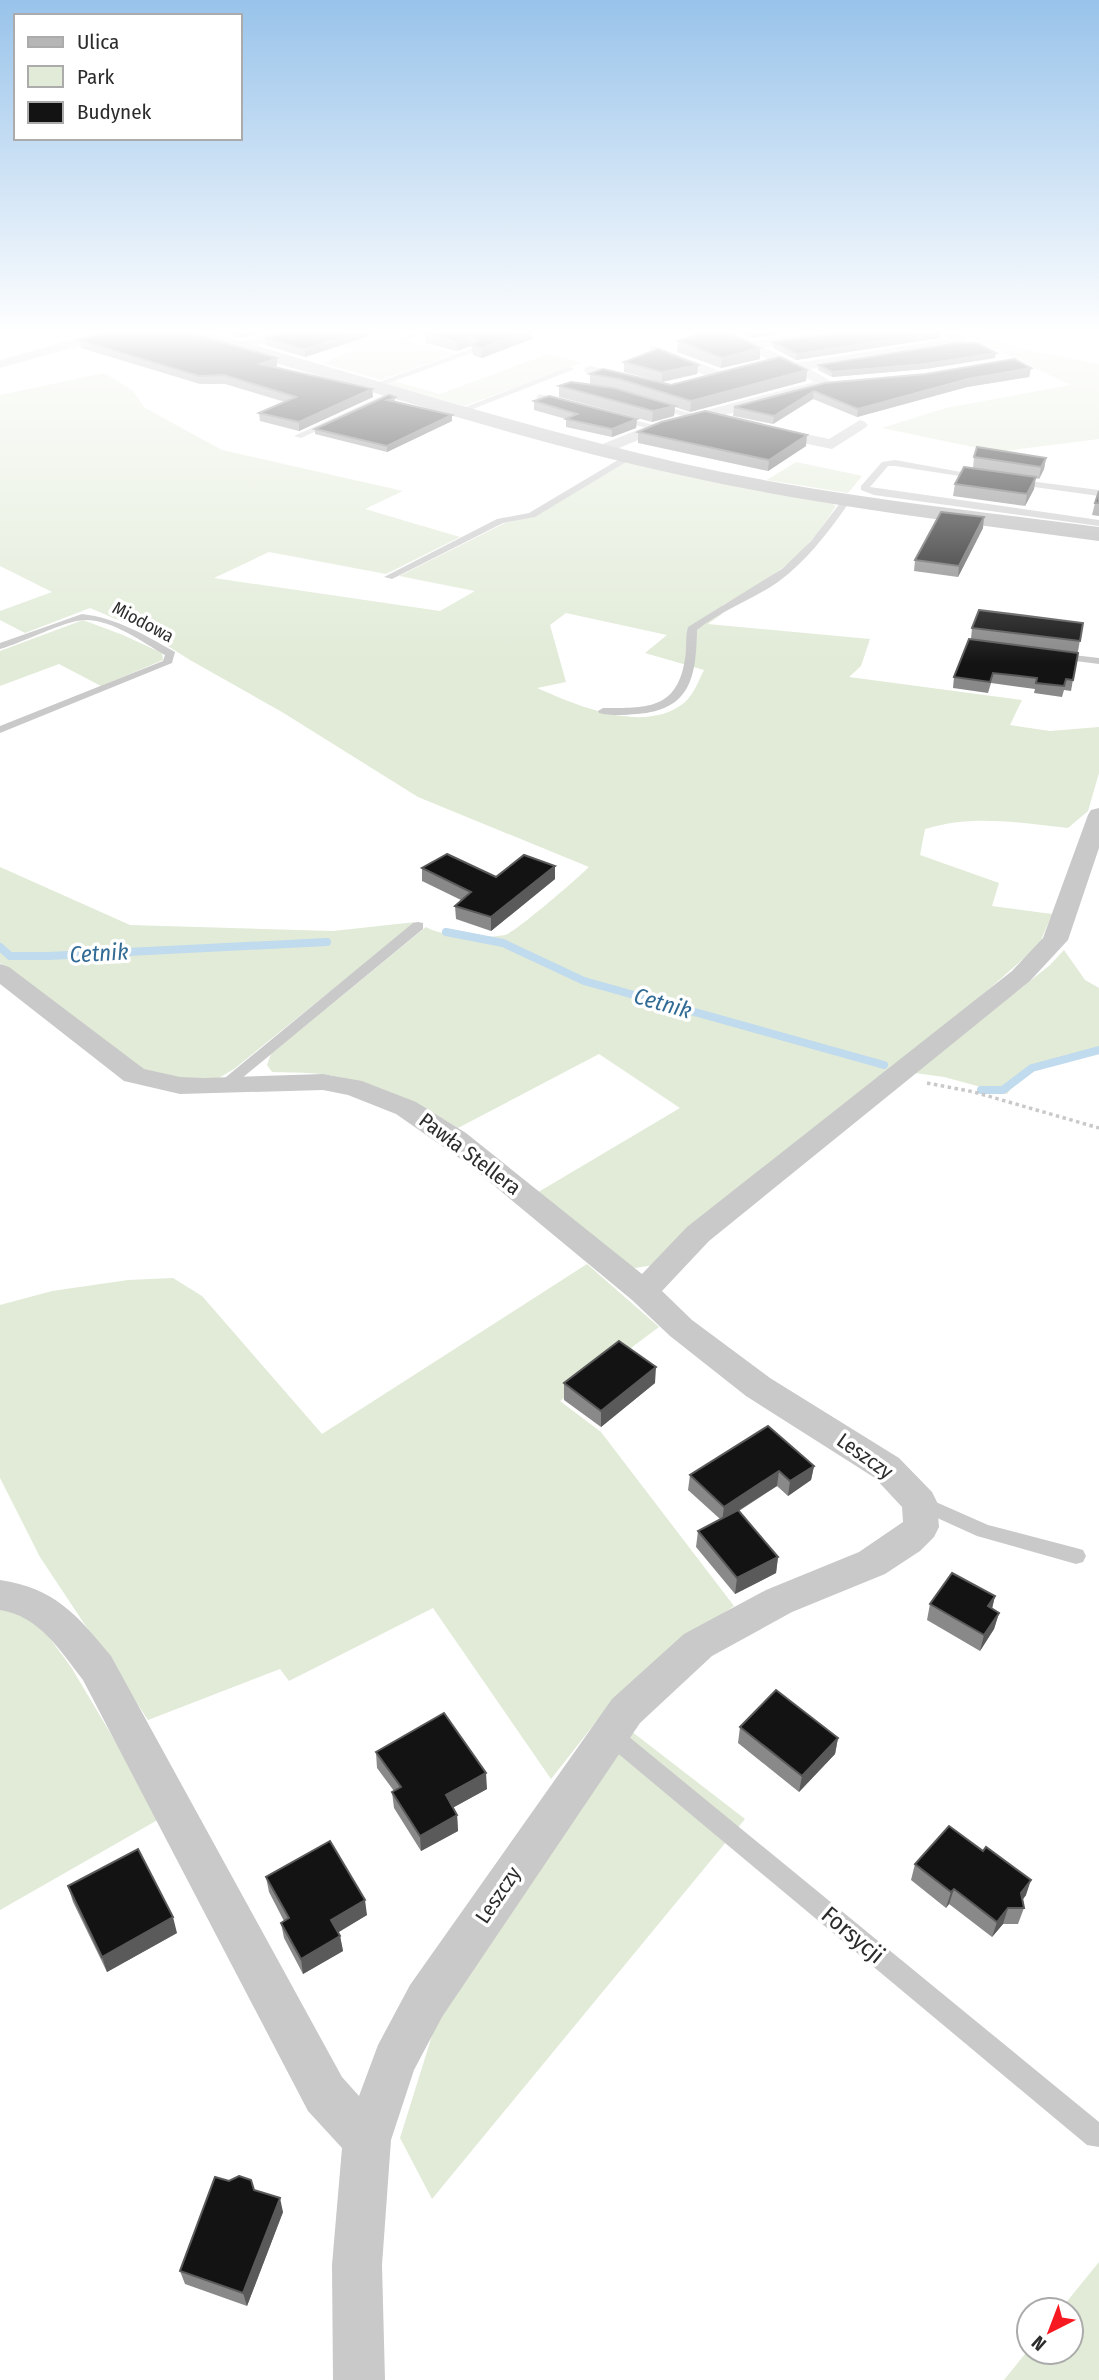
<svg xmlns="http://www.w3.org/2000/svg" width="1099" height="2380" font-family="'Fira Sans Condensed',sans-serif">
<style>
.green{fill:#e1ebd7;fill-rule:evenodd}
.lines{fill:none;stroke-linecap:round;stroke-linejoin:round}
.stream{stroke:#c0daee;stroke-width:8}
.path{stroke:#c9c9c9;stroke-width:3.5;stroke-dasharray:3.5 3.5;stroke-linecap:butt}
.lane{fill:#c9c9c9;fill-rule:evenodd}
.street{fill:#c9c9c9;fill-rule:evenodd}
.secondary{fill:#b6b6b6;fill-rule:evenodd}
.wall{fill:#898989}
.shaded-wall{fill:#5a5a5a}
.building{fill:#131313;stroke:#5a5a5a;stroke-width:2}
.labels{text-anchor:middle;stroke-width:7;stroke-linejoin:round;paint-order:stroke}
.far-street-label{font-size:18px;fill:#2c2c2c;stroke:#fff}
.street-label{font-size:21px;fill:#2c2c2c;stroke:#fff}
.water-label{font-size:23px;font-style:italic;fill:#326b95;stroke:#fff}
.near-street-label{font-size:24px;fill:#2c2c2c;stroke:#fff}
</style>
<rect width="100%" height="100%" fill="#fff"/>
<g class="green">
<path d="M352,331L388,341L396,338L455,354L381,380L322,363L355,350L297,334Z"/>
<path d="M956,331H981L991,338L1027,350L1099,364V439L997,452L882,428L946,408L1071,385Z"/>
<path d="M548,354L582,363L464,406L386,384L394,381L440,394Z"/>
<path d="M104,373L132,390L145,408L222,450L403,491L365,509L460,537L386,574L269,552L214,578L440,611L475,591L399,576L505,523L536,516L624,461L831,503L836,506C802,559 778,575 723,605L722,614L708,624L870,639L861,666L849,677L1022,700L1010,725L1050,731L1099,727V773L1088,811L1068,828C1019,823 973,814 925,829L920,855L999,883L992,906L1052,914L1039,945L980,997L654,1265L635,1268L616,1260L535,1194L680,1108L599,1054L458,1128C415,1101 372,1080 321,1074C305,1072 288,1073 272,1072L267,1065L271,1054L426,927C443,937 485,939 505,935C516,932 578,878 589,867L418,797L282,712L190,660L144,631L90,608L25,633L0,620V611L52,592L0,566V395ZM566,613L667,635L645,653L704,670C698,682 694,694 684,703C644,735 576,705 537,688L566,682L550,625Z"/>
<path d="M796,462L858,475L862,476L848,493L767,480Z"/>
<path d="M83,620L123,635L162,653L163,660L101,686L59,664L0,686V651Z"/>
<path d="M0,867L130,925L333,931L416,922L234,1069L217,1079L197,1082L140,1069L0,963Z"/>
<path d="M1064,950L1085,980L1099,988V1051C1067,1060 1027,1065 1007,1094L944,1077L915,1073L1050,965Z"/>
<path d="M587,1264L659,1327L560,1401L601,1432L734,1606L658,1659L603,1713L551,1779L433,1608L289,1681L280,1669L148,1720L40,1557L0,1478V1305L52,1291L128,1280L173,1278L202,1296L322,1434Z"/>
<path d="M0,1604L37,1621L71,1667L161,1818L0,1910Z"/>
<path d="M631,1731L745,1819L432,2199L400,2138L435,2026Z"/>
<path d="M1099,2262V2380H1004L1029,2349V2352H1071V2310H1060Z"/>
</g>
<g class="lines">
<g class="stream">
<path d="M446,932L503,943L584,981L884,1065"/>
<path d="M0,947L10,956H49L327,942"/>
<path d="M981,1090H1003L1032,1068L1099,1050"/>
</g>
<path class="path" d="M927,1083L974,1092L1099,1128"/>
<g class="lane">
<path d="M420,331H430L407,341L400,339Z"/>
<path d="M470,349L477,351L378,387L371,385Z"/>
<path d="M568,367L575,369L465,412L458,410Z"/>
<path d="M395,390L402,392L301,438L294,436Z"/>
<path d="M539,394L568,401L569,403L565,405L536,398Z"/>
<path d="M656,404L701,416L702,418L698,420L653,408Z"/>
<path d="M617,416L658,426L659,428L655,430L614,420Z"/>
<path d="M628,454L631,455V459L535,517L503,523L392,579L384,577L497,519L529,513Z"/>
<path d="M895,460L983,476L979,479L895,466H888L870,487L1099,520V526L874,495L861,490V486L882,462Z"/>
<path d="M1015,479L1099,490V496L1012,484V480Z"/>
<path d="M844,498L851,500C830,530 808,560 778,582C752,600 722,610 697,630C696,677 691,710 637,714C625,715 611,716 599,713L598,711L603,708C647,708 677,710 685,659C687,649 685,637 688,627L782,569L811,541Z"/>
<path d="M82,614C117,618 145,635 175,652L172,663L0,733V726L163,661L165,655C142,642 112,619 84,620C64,621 22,643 0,649V643Z"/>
<path d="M1056,653L1099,658V664L1052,658L1051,656Z"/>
<path d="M418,922L423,923V929L230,1088H220L218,1085L220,1082L413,923Z"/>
<path d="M920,1495L988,1525L1076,1548L1083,1550L1086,1556L1083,1562L1076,1564L977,1536L913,1507L911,1502L913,1497Z"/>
<path d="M610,1725L617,1727L1099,2122V2147L1087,2145L603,1741L599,1734L603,1727Z"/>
</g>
<g class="street">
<path d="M102,331H124L122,334L0,368V360Z"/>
<path d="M277,331H298L296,334L240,350L233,346L235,343Z"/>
<path d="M712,331H730L751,341L822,331H857L850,335L764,347L796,363L950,339L938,331H956L969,339L961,345L810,369L832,382L821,391L660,431L607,453H595L593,450L595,447L650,425L814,382Z"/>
<path d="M655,346L725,373L727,376L725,379H715L650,353V347Z"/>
<path d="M591,366L641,379L643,382L636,386L586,373L584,370L586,367Z"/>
<path d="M860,420L865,422L868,425L865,428L832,449L768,436L760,431L768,426L829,439Z"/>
<path d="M1099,808V848L1068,940L1030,981L709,1241L662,1291L692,1320L770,1378L899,1458L932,1492L937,1502L939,1527L934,1537L920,1551L885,1574L792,1612L712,1656L640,1723L442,2017L414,2070L391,2140L382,2265L385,2380H333L332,2265L342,2148L308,2111L83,1680C60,1650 39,1616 0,1610V1580C55,1588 77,1615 111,1656L342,2077L359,2096L378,2045L410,1985L612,1699L684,1634L766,1590L859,1552L903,1522L902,1507L875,1478L746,1396L670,1336L632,1300L468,1164L396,1114L348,1095L323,1090L180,1094L124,1081L0,984V964L9,967L144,1069L180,1077L204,1078L323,1074L362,1081L416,1102L466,1133L642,1274L687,1227L1012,971L1043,938L1088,815L1091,810Z"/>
</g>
<path class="secondary" d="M178,331H206C363,376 520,426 680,463C818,494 959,509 1099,527V541C959,522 818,506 680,475C512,438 346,383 181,335Z"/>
</g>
<g class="wall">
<path d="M215,331H268L241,338Z"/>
<path d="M289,331H368L369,336L305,357L265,345V338Z"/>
<path d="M431,331H532V339L482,358L473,355L472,347L471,346L457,351L426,343L425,333Z"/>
<path d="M703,331H726L760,348V359L721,368L677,352L678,341Z"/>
<path d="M736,331H805L751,338Z"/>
<path d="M851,332H941L940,338L796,360L773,348V342Z"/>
<path d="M79,340L277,366L275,367L372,389L373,397L299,431L260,421L259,413L285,402L225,384H200L81,348Z"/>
<path d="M995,358L925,369L832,377L818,370L819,365Z"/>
<path d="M624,362L698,365L697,374L662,382L624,372Z"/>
<path d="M1031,368L1029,377L967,387L857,417L813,399L773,424L733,416L734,407L825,383Z"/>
<path d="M807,370L806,381L690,412L675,407L674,416L652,422L559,397V386L590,385V374L671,385Z"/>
<path d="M395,397V401L452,415V421L387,452L315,434V429Z"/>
<path d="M534,401L637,419L636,428L612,437L566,427V419L534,410Z"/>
<path d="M638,432L806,446L768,471L638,443Z"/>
<path d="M974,457L1046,458L1044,469L1039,479L1035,478L1034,489L1025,506L953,496L955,484L973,468Z"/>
<path d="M1099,491V516L1092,515L1095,503Z"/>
<path d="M983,528L958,577L914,571L915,560Z"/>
<path d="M1083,623L1071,691L1064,690L1062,697L1034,693L1035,689L991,683L988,693L953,688L954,677L971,639L972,628Z"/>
<path d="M555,866V879L491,931L456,919L455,906L461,900L422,881V868L496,877Z"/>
<path d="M564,1383H655L601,1427L564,1400Z"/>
<path d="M814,1466L811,1480L788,1496L777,1486L739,1511L778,1557L776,1573L735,1594L696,1547L698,1531L720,1519L688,1490L690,1475Z"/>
<path d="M995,1596L992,1609L999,1613L994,1629L980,1651L927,1620L930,1604Z"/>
<path d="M740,1727L838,1738L835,1754L799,1792L738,1743Z"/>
<path d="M376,1752L487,1789L452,1808L457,1815L458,1831L421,1851L394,1808L392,1792L394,1791L377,1768Z"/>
<path d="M915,1864L1026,1895L1022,1900L1024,1908L1018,1924H1003L992,1937L949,1904L946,1908L911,1880Z"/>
<path d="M266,1877L367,1915L338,1932L340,1936L343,1951L303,1974L284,1938L281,1923L284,1921L269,1892Z"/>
<path d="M68,1886L177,1933L107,1972L73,1902Z"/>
<path d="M229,2181L254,2190L283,2212L247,2306L185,2284L180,2271Z"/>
</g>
<g class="shaded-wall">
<path d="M240,331H268L241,338Z"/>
<path d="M362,331H368L369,336L305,357V349Z"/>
<path d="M527,331H532V339L482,358V348Z"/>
<path d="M762,331H805L751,338L752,332Z"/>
<path d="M941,332L940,338L796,360L797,354Z"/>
<path d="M470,336L471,346L457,351L456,341Z"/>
<path d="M760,348V359L721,368L722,358Z"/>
<path d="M996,353L995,358L925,369L832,377V372Z"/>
<path d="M277,358V366L261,372L260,364Z"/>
<path d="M698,365L697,374L662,382V372Z"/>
<path d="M1031,368L1029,377L967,387L857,417L858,409L968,379Z"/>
<path d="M807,370L806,381L690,412L691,401Z"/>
<path d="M372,389L373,397L299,431V422Z"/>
<path d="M814,391L813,399L773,424L774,416Z"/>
<path d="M675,406L674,416L652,422L653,411Z"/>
<path d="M452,415V421L387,452V446Z"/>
<path d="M637,419L636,428L612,437V429Z"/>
<path d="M807,435L806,446L768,471L769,460Z"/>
<path d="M1046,458L1044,469L1039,479L1041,467Z"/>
<path d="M1036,477L1034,489L1025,506L1027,494Z"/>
<path d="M984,517L983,528L958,577L959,566Z"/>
<path d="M555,866V879L491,931V917Z"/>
<path d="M656,1367L655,1383L601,1427V1411Z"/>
<path d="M814,1466L811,1480L788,1496L790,1481Z"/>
<path d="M779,1471L777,1486L722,1521L724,1507Z"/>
<path d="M778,1557L776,1573L735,1594L737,1578Z"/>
<path d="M995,1596L991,1612L988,1606Z"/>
<path d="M999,1613L994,1629L980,1651L984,1635Z"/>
<path d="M838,1738L835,1754L799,1792L802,1776Z"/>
<path d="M486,1773L487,1789L447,1811L446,1795Z"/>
<path d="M457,1815L458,1831L421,1851L420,1836Z"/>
<path d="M1031,1880L1026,1895L1016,1909L1021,1893Z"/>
<path d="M954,1889L949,1904L946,1908L951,1892Z"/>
<path d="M365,1900L367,1915L334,1935L331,1920Z"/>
<path d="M1008,1908L1003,1924L992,1937L997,1922Z"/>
<path d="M173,1917L177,1933L107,1972L102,1957Z"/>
<path d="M340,1936L343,1951L303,1974L301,1959Z"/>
<path d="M280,2198L283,2212L247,2306L243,2293Z"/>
</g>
<g class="building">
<path d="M111,331H183L277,358L260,364L372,389L299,422L259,413L296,397L224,375L199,376L79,340Z"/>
<path d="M289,331H362L305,349L265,338Z"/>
<path d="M431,331H527L482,348L472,345L479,340L470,336L456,341L425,333Z"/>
<path d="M705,331H726L760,348L722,358L678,341Z"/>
<path d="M852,331H939L941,332L797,354L773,342Z"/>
<path d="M959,343H977L996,353L925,364L832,372L819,365Z"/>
<path d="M658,349L698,365L662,372L624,362Z"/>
<path d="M780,357L807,370L691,401L619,379L590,374L603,369L671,385Z"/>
<path d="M1014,359L1031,368L968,379L858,409L814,391L774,416L734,407L825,383L926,374Z"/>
<path d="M571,382L614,388L675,406L653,411L559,386Z"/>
<path d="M389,395L395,397L387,400L452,415L387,446L315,429Z"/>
<path d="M549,396L637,419L612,429L566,419L577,414L534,401Z"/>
<path d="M705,411L807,435L769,460L638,432L661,422Z"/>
<path d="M977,447L1046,458L1041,467L974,457Z"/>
<path d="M964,467L1036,477L1027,494L955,484Z"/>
<path d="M1099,491V503H1095Z"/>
<path d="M941,512L984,517L959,566L915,560Z"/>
<path d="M979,610L1083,623L1080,641L972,628Z"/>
<path d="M969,639L1078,653L1073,680L1066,679L1064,686L1036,683L1037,678L993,673L990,682L954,677Z"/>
<path d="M447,854L496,877L524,855L555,866L491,917L455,906L471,892L422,868Z"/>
<path d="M619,1341L656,1367L601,1411L564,1383Z"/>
<path d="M768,1426L814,1466L790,1481L779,1471L724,1507L690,1475Z"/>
<path d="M738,1510L778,1557L737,1578L698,1531Z"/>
<path d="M952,1573L995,1596L988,1606L999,1613L984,1635L930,1604Z"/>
<path d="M776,1690L838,1738L802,1776L740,1727Z"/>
<path d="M444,1713L486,1773L446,1795L457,1815L420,1836L392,1792L401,1787L376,1752Z"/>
<path d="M949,1826L983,1851L986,1847L1031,1880L1021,1893L1024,1908H1008L997,1922L954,1889L951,1892L915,1864Z"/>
<path d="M330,1841L365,1900L331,1920L340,1936L301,1959L281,1923L289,1918L266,1877Z"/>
<path d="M138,1849L173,1917L102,1957L68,1886Z"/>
<path d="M239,2176L251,2180L254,2190L280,2198L243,2293L180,2271L215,2177L229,2181Z"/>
</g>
<linearGradient id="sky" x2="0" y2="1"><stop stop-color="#98c3ea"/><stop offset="0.5" stop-color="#fff"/><stop offset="1" stop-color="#fff" stop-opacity="0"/></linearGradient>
<rect width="1099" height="664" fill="url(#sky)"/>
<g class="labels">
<g class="far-street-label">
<text transform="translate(143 622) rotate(28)" y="6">Miodowa</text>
</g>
<g class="street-label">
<text transform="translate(470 1154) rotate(37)" y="7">Pawła Stellera</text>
<text transform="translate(865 1456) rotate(35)" y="7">Leszczy</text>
<text transform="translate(498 1895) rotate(-56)" y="7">Leszczy</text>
</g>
<g class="water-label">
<text transform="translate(99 953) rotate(-3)" y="8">Cetnik</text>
<text transform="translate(663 1003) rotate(16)" y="8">Cetnik</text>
</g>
<g class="near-street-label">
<text transform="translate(853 1935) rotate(40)" y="8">Forsycji</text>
</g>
</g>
<rect x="14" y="14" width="228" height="126" fill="#ffffff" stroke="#ababab" stroke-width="2"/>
<rect x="28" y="37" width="35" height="10" fill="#b6b6b6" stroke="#ababab" stroke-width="2"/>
<text x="77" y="49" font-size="21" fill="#2c2c2c">Ulica</text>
<rect x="28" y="66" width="35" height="21" fill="#e1ebd7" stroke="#ababab" stroke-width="2"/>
<text x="77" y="84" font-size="21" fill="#2c2c2c">Park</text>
<rect x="28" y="102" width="35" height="21" fill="#131313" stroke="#ababab" stroke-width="2"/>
<text x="77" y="119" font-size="21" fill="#2c2c2c">Budynek</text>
<g transform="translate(1050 2331) rotate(222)"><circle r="33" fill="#ffffff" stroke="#ababab" stroke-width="2"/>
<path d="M0-5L12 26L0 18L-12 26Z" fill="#f71922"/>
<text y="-10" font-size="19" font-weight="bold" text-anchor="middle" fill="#2c2c2c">N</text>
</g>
</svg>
